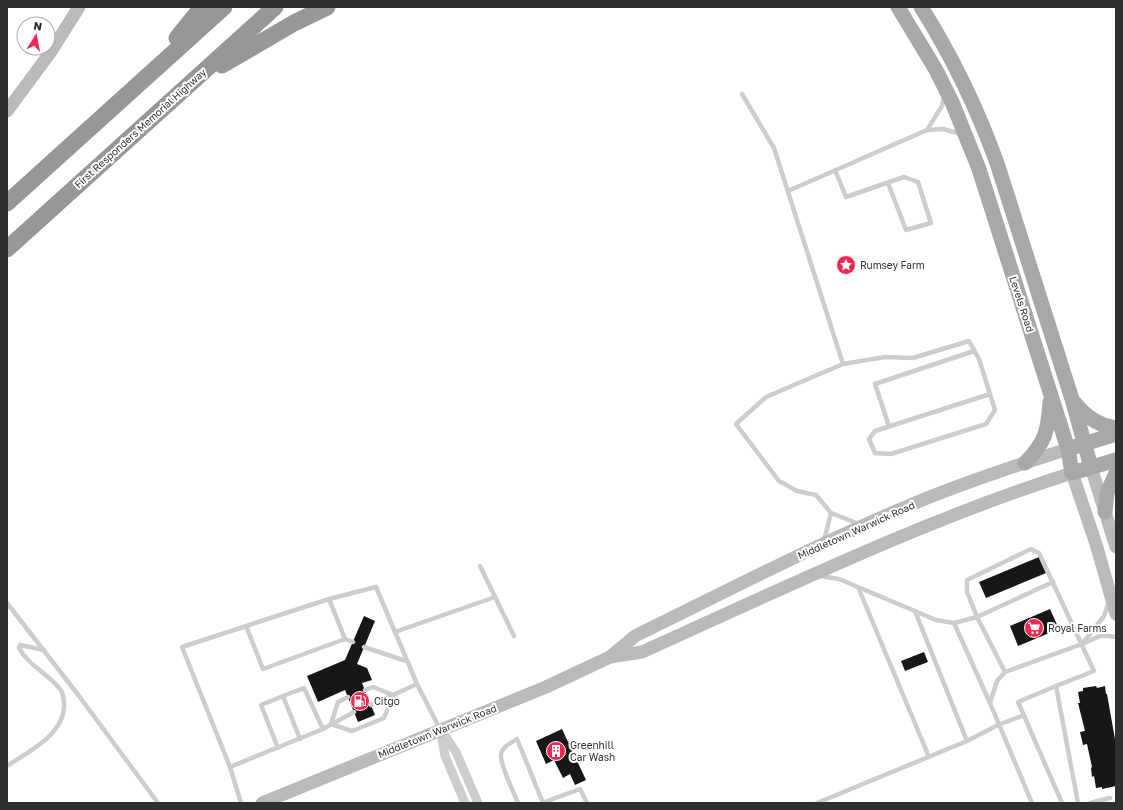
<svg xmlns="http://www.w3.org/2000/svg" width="1123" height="810" font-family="'Golos Text',sans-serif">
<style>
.building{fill:#171717}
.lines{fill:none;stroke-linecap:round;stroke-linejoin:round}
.lane{stroke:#cdcdcd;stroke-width:4.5}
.street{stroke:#cdcdcd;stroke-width:9}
.secondary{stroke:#bababa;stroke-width:13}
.primary{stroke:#a8a8a8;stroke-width:15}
.highway{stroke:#979797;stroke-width:17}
.labels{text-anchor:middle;stroke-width:4;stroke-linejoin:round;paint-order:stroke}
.street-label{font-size:10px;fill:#303030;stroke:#fff}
.poi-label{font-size:10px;fill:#303030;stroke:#fff;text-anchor:start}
</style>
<rect width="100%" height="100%" fill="#fff"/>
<g class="building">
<path d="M1039,557L1046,573L986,598L979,582Z"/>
<path d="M1050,609L1059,629L1018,646L1010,626Z"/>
<path d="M364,616L375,621L357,664L367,668L372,680L362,683L375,715L358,722L345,690L318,702L307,676L345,660Z"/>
<path d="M924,652L928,662L905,671L901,661Z"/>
<path d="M1096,686L1097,688L1105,686L1106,694H1107L1116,745V786L1102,789V787L1096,788L1094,776L1092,777L1091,768L1092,767L1087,744L1083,745L1080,732L1085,731L1078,703H1080L1078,692L1083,691V688Z"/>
<path d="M562,729L586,780L575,785L570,774L563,778L554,760L546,764L536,741Z"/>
</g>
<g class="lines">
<g class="lane">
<path d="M742,94L774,148L843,364L766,397L736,424L779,481L797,491L816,495L831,513"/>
<path d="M927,130L942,106L944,97"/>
<path d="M835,170L846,197L904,177L918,182L931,223L906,230L888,183"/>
<path d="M788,191L927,130L943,129L961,134"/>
<path d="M843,364L885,357L913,358L969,341L979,359L995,410L986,424L891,454L875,453L869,439L875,431L990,394"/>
<path d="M889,426L875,384L974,351"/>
<path d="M824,541L831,513L859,524"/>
<path d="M480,566L514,636"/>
<path d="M820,576L839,579L936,620L954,623L977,617L1053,582"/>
<path d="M858,587L929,757"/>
<path d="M329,599L345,639"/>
<path d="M7,603L79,696L158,803"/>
<path d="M915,611L967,741"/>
<path d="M954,623L990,703L1032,803"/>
<path d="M246,626L263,669L345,639L353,642"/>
<path d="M395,632L495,597"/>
<path d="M1083,643L1104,616L1109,602"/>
<path d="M364,647L406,661"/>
<path d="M1005,672L977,617L967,592V580L1031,549L1039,553L1094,671L1056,686L1018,702L1062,803"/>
<path d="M1056,686L1078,803"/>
<path d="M283,696L304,688L323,729"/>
<path d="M348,697L338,702L331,724L352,731L384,718L393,695L373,687L365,690"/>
<path d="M990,703L997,681L1005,672L1082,644L1100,636H1109L1116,637"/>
<path d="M371,705L417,684"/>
<path d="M278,748L261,705L283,696L300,739"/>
<path d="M7,766C28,752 63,735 64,707C64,700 64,695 60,689C48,674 28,665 19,648L20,645L44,650"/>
<path d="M230,767L323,729L354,712"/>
<path d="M241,803L230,767L182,647L329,599L376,587L417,684L440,729"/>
<path d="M518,803C514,793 499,763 501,754C503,746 511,743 517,739L543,803"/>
<path d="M542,803L580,789L587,803"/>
<path d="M817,803L967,741L998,725L1024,715"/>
<path d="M1090,803L1110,798"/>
</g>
<g class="street">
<path d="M441,730L456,752L478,803"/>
<path d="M441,733L445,756L465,803"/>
</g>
<g class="secondary">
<path d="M7,111L50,53L79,7"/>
<path d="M1091,467L1116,547"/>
<path d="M610,657L642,652C784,588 924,520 1072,473L1096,544L1116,614"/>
<path d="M262,803L546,687L610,657L635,636C725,592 815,545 908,506C960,484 1014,466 1068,449"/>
</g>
<g class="primary">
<path d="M898,7L936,70L952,102L979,169L1068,449L1072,473L1116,460"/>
<path d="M921,7C952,56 977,108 997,163L1072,399L1091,467"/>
<path d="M1074,402C1085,416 1097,425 1116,428"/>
<path d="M1074,447L1116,434"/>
<path d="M1025,463C1046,442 1048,430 1050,402"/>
<path d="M1105,512L1107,493L1116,473"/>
</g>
<g class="highway">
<path d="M177,38L202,7"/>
<path d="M222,65L294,23L327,7"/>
<path d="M7,203L224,7"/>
<path d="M7,249L275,7"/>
</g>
</g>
<defs>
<g id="sight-disc" transform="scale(1)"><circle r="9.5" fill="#f12850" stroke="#fff"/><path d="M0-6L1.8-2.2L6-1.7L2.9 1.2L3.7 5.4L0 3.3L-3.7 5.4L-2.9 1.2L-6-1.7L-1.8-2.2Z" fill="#fff"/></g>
<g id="supermarket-disc" transform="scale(1)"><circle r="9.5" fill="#f12850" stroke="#fff"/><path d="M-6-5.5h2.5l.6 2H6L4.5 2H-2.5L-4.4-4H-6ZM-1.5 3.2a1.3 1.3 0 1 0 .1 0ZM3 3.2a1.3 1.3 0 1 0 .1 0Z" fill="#fff"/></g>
<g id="fuel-disc" transform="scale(1)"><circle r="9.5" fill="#f12850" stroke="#fff"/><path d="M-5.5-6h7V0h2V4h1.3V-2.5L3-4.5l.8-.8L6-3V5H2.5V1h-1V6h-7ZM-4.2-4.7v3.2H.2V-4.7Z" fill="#fff"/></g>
<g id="building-disc" transform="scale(1)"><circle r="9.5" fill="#f12850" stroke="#fff"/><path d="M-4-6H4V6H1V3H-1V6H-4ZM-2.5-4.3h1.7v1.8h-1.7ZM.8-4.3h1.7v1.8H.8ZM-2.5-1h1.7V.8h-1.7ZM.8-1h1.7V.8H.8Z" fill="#fff"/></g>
</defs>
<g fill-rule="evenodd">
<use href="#sight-disc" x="846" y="265"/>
<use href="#supermarket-disc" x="1034" y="628"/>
<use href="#fuel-disc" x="360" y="701"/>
<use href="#building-disc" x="556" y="751"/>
</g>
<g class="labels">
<g class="street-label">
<text transform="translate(140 128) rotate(-42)" y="4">First Responders Memorial Highway</text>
<text transform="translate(1022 304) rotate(72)" y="4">Levels Road</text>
<text transform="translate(856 530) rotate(-24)" y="4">Middletown Warwick Road</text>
<text transform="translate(437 731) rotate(-22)" y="4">Middletown Warwick Road</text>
</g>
<g class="poi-label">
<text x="860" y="269">Rumsey Farm</text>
<text x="1048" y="632">Royal Farms</text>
<text x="374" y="705">Citgo</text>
<text x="570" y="749">Greenhill<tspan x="570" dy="12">Car Wash</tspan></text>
</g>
</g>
<rect width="1123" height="810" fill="none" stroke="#303030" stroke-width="16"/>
<g transform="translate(36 36) rotate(11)"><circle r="19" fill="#ffffff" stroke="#acacac"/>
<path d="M0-3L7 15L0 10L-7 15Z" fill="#f12850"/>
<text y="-6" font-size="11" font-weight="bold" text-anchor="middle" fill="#303030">N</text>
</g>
</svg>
